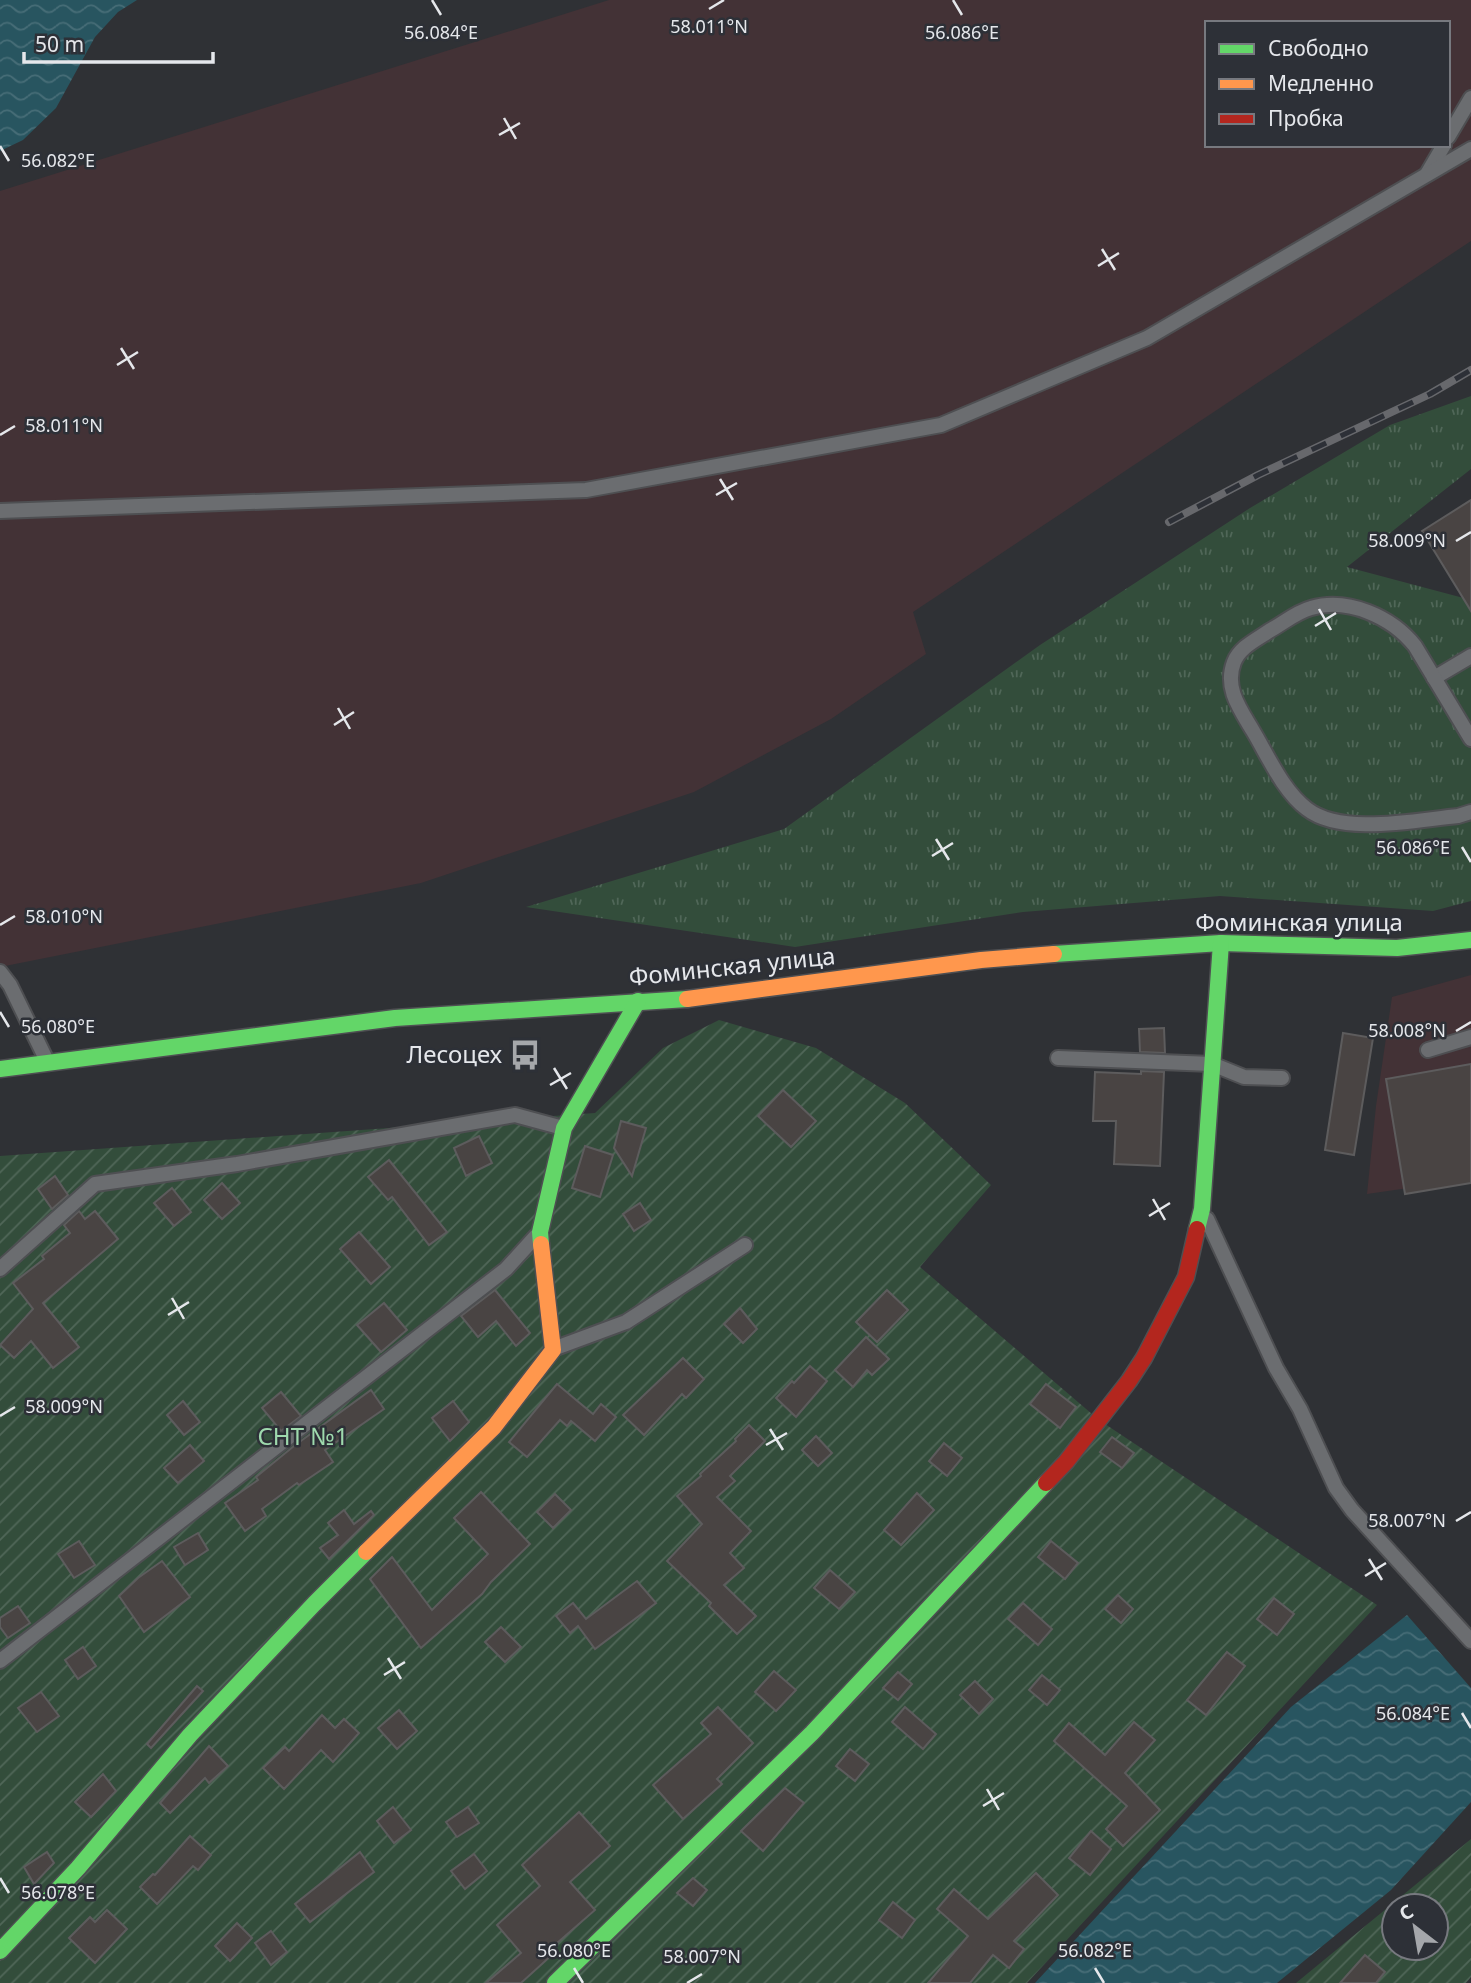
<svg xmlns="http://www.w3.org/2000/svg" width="1471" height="1983" font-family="'Noto Sans',sans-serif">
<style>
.industrial{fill:#433236;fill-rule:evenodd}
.grass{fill:url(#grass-tufts)}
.garden{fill:url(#garden-furrows);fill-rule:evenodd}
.water{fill:url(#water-waves)}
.building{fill:#494443;stroke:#5d5c5d;stroke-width:2}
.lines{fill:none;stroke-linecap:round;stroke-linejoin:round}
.lane-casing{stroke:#4e4f52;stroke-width:18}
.fast-casing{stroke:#4e4f52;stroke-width:19}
.slow-casing{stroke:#4e4f52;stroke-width:19}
.jam-casing{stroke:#4e4f52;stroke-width:19}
.lane{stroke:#6b6d70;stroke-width:14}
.fast{stroke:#63d668;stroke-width:16}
.slow{stroke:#ff974d;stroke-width:16}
.jam{stroke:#b3261e;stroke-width:16}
.rail-casing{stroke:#67686c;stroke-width:8}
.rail{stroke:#2d3037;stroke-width:5;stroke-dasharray:16;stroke-linecap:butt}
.ticks{fill:none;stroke:#e5e7eb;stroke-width:2.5}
.labels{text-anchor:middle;stroke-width:5;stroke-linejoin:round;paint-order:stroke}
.street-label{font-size:24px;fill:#e5e7eb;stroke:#2d3037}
.poi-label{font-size:24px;fill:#e5e7eb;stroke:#2d3037;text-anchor:end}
.park-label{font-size:24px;fill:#9ed9ad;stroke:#2d3037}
.ticks-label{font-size:18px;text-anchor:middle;fill:#e5e7eb;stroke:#2d3037;stroke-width:5;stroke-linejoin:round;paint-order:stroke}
</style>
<defs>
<pattern id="grass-tufts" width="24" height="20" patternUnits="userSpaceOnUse" patternTransform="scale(1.75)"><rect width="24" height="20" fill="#334d3b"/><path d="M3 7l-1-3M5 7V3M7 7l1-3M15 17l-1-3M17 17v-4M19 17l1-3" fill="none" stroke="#506758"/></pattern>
<pattern id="garden-furrows" width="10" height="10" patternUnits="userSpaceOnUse" patternTransform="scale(1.75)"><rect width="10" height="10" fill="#334d3b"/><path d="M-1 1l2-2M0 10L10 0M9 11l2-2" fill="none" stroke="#506758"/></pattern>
<pattern id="water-waves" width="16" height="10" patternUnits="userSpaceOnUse" patternTransform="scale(1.75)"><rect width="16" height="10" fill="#285560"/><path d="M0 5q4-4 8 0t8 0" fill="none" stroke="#476d77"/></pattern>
</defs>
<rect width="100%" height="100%" fill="#2f3135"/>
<g class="industrial">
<path d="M609,0H1471V241L913,612L926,654L831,719L694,792L421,883L0,967V191ZM1207,23H1448V145H1207Z"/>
<path d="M1471,975V1179L1367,1194L1376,1106L1392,997Z"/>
</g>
<path class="grass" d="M1471,396V469L1347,567L1471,600V901L1433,911L1220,896L1023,912L795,947L526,907L784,829L1040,645L1250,508L1390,425Z"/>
<g class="garden">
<path d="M719,1020L816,1048L905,1103L991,1185L920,1267L1099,1420L1377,1605L1027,1983H0V1156L595,1113L663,1048Z"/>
<path d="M1471,1839V1977L1466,1983H1296ZM1394,1906H1436V1948H1394Z"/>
</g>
<g class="water">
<path d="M0,0H137L118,12L95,37L56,108L23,140L0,151Z"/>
<path d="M1407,1615L1471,1688V1802L1391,1890L1277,1983H1035L1291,1707Z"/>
</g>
<g class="building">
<path d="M1471,500V611L1422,531Z"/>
<path d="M1164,1028L1165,1053L1140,1052L1139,1029Z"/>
<path d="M1343,1033L1373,1038L1354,1155L1325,1150Z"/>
<path d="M1471,1064V1183L1405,1194L1386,1079Z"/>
<path d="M1141,1071L1164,1072L1160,1166L1114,1164L1116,1121H1093L1095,1072L1141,1074Z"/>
<path d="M783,1090L816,1121L791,1147L758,1116Z"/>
<path d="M621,1121L646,1128L632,1176L614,1148Z"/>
<path d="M479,1136L492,1163L466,1176L454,1148Z"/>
<path d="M585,1146L613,1155L600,1197L572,1188Z"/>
<path d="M389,1160L447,1232L429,1245L392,1197L388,1200L368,1177Z"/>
<path d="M55,1176L68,1195L52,1209L38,1189Z"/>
<path d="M222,1183L240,1203L222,1219L204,1200Z"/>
<path d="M172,1188L191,1212L174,1226L154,1203Z"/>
<path d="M640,1203L651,1220L634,1231L623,1214Z"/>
<path d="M79,1211L85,1219L95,1211L118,1239L43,1303L79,1347L53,1368L31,1341L14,1358L0,1345L33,1309L13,1283L44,1259L42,1256L70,1233L64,1225Z"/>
<path d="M359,1232L390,1267L371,1284L340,1249Z"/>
<path d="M495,1290L530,1333L516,1346L496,1321L478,1337L461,1316Z"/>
<path d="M887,1290L908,1310L877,1342L856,1322Z"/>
<path d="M384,1303L407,1330L381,1352L357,1325Z"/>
<path d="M740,1308L757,1329L743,1343L724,1324Z"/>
<path d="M866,1337L889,1359L872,1375L867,1370L853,1387L835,1370Z"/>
<path d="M683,1358L704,1379L686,1398L682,1394L644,1435L623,1415Z"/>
<path d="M810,1366L827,1381L796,1417L776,1398L792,1381L794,1383Z"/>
<path d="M557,1384L593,1414L601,1404L616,1417L595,1441L571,1421L567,1426L560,1420L527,1457L509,1442Z"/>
<path d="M1046,1384L1076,1407L1060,1428L1030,1404Z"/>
<path d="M371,1390L384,1409L325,1450L333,1462L299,1485L297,1483L262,1509L266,1516L245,1531L225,1503L258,1480L256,1477L294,1446Z"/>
<path d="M281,1392L301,1416L281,1431L262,1408Z"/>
<path d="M183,1401L200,1422L184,1435L167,1415Z"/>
<path d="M453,1401L469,1422L450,1441L432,1418Z"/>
<path d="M749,1425L765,1441L730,1476L735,1481L717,1497L751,1531L730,1553L744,1568L724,1585L756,1616L737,1634L709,1606L711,1603L667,1561L702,1524L677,1496L701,1476L700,1474L736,1441L735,1439Z"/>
<path d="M816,1436L832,1453L818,1466L802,1450Z"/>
<path d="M1112,1437L1134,1453L1122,1468L1100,1452Z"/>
<path d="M944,1443L962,1458L947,1476L929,1461Z"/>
<path d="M190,1445L204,1461L178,1483L164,1468Z"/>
<path d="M481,1492L530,1544L491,1582L482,1594L421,1648L370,1579L392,1557L432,1610L488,1554L454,1518Z"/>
<path d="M917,1493L934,1510L901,1545L884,1530Z"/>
<path d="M555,1494L571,1510L553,1528L537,1512Z"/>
<path d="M344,1510L354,1524L371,1511L374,1515L329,1559L320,1548L338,1535L328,1523Z"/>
<path d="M198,1533L208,1550L185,1565L174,1547Z"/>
<path d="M79,1541L95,1565L74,1578L58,1554Z"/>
<path d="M1051,1541L1078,1563L1065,1579L1038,1557Z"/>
<path d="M162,1561L190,1597L144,1632L119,1596L138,1578Z"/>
<path d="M830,1570L855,1592L839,1609L814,1588Z"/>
<path d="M637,1581L656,1603L595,1649L578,1626L570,1633L556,1616L573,1603L586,1619Z"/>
<path d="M1118,1595L1133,1609L1121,1623L1105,1609Z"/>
<path d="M1274,1598L1294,1614L1277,1635L1257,1619Z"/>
<path d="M1023,1603L1052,1629L1038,1645L1008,1619Z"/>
<path d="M18,1606L30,1623L8,1638L0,1627V1618Z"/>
<path d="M501,1627L521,1647L505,1662L485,1642Z"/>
<path d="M83,1647L96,1666L78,1679L65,1660Z"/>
<path d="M1227,1652L1245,1666L1206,1715L1187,1700Z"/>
<path d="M774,1671L796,1690L776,1711L755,1692Z"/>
<path d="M898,1672L912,1684L898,1700L883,1688Z"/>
<path d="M1042,1675L1060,1690L1047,1705L1029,1690Z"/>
<path d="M975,1681L993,1699L979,1714L960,1695Z"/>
<path d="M197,1686L203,1691L151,1748L147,1744Z"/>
<path d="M41,1692L59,1716L37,1732L18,1708Z"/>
<path d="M718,1707L753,1743L717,1779L722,1784L683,1819L653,1785L711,1734L701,1723Z"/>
<path d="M905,1707L936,1734L923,1749L892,1722Z"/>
<path d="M399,1710L417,1731L397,1749L378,1728Z"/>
<path d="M322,1715L335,1728L344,1719L359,1733L333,1762L321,1750L284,1789L263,1768L285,1747L289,1751Z"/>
<path d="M1134,1722L1155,1740L1125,1773L1160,1810L1123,1846L1106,1829L1127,1806L1054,1741L1069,1723L1105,1755Z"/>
<path d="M209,1746L228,1766L209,1783L205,1778L170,1813L160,1803Z"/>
<path d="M850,1749L869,1764L855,1781L836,1766Z"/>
<path d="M103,1774L116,1791L91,1817L75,1802Z"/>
<path d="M785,1788L804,1803L763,1851L741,1831Z"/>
<path d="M393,1807L411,1830L394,1843L377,1821Z"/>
<path d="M468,1807L479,1823L457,1837L446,1822Z"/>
<path d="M579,1812L610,1846L570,1882L595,1910L549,1950L553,1954L521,1983H486L521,1953L497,1925L540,1886L522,1865Z"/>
<path d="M1091,1831L1111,1849L1090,1875L1069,1858Z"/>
<path d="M190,1836L211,1855L198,1870L193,1866L157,1904L140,1887L153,1874L155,1875Z"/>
<path d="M47,1852L54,1863L34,1884L24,1867Z"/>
<path d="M360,1852L374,1872L310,1922L295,1904Z"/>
<path d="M474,1854L487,1871L465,1889L451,1871Z"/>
<path d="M1036,1873L1058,1895L1014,1941L1024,1949L1009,1968L993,1955L970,1983H928L968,1936L937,1909L954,1889L988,1919Z"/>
<path d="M693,1878L707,1890L693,1906L677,1893Z"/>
<path d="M893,1902L915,1920L902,1938L879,1920Z"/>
<path d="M107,1910L127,1929L95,1963L69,1938L90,1917L95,1922Z"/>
<path d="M237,1923L252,1938L230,1961L215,1946Z"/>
<path d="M271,1931L287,1952L271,1965L255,1943Z"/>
<path d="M1365,1955L1385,1972L1376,1983H1340Z"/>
</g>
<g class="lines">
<g class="lane-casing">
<g id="lane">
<path d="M1448,137L1471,98"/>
<path d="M1427,174L1444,145"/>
<path d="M0,511L586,490L941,425L1147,338L1471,149"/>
<path d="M1434,678L1471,656"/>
<path d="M1471,739L1415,646C1392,617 1348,597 1311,608C1296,612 1282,624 1269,631C1256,640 1240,647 1234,662C1224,688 1240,709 1253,731C1268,756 1283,791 1307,809C1342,836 1416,820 1458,816L1471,812"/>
<path d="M0,972L10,985L47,1061"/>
<path d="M1428,1050L1471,1037"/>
<path d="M1058,1058L1212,1064L1244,1077L1282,1078"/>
<path d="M1207,1219L1276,1368L1300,1409L1336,1488L1352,1510L1471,1641"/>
<path d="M0,1269L95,1184L237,1164L515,1115L563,1128"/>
<path d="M553,1349L626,1322L745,1245"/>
<path d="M0,1661L506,1269L536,1236"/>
</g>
</g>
<g class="fast-casing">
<g id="fast">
<path d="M1054,954L1221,943L1397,948L1471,940"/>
<path d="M0,1069L395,1018L687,999"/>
<path d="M1197,1229L1202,1209L1221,943"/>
<path d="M541,1244L540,1232L564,1128L638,1001"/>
<path d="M0,1951L78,1868L190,1735L314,1604L366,1552"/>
<path d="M555,1983L812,1733L1046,1483"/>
</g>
</g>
<g class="slow-casing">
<g id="slow">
<path d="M687,999L981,960L1054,954"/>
<path d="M366,1552L494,1427L553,1350L541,1244"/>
</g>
</g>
<g class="jam-casing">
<path id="jam" d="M1046,1483L1066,1462L1129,1381L1144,1358L1186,1277L1197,1229"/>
</g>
<use href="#lane" class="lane"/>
<use href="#fast" class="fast"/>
<use href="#slow" class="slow"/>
<use href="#jam" class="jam"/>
<g class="rail-casing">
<path id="rail" d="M1169,522L1258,475L1430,394L1471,370"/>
</g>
<use href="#rail" class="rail"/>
</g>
<path class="ticks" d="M432,0L441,15M953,0L962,15M709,9L724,0M504,118L516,139M499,135L520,123M0,146L9,161M1102,249L1115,270M1098,266L1119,253M121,348L134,369M117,365L138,352M0,435L15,426M720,479L733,500M716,495L737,483M1456,541L1471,532M1319,609L1331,630M1315,626L1336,613M338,708L350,729M334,725L354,712M936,839L949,860M1462,847L1471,862M932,856L953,843M0,925L15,916M0,1012L9,1027M1456,1031L1471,1022M554,1068L567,1089M550,1085L571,1073M1153,1199L1165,1220M1149,1216L1170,1203M172,1298L184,1319M168,1315L189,1302M0,1416L15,1407M770,1429L783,1450M766,1445L787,1433M1456,1521L1471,1512M1369,1559L1382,1580M1365,1576L1386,1563M388,1658L401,1679M384,1675L405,1662M1462,1713L1471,1728M987,1789L999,1810M983,1806L1004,1793M0,1878L9,1893M574,1968L583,1983M1095,1968L1104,1983M687,1983L702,1974"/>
<defs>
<g id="bus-bare" transform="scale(2.415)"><path d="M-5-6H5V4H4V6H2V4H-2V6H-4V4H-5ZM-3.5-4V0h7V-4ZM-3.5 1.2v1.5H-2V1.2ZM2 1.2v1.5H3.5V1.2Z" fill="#a5a7ab" stroke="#2d3037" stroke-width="2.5" paint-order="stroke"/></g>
</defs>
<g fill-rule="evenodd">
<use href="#bus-bare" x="525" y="1055"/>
</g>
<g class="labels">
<g class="street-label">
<text x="1299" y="931">Фоминская улица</text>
<text transform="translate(732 967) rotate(-6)" y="8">Фоминская улица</text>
</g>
<g class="poi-label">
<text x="502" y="1063">Лесоцех</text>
</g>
<g class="park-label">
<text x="303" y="1445">СНТ №1</text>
</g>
</g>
<g class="ticks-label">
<text x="709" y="33">58.011°N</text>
<text x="441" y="39">56.084°E</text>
<text x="962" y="39">56.086°E</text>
<text x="58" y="167">56.082°E</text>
<text x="64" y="432">58.011°N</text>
<text x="1407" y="547">58.009°N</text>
<text x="1413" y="854">56.086°E</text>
<text x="64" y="923">58.010°N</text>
<text x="58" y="1033">56.080°E</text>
<text x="1407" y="1037">58.008°N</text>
<text x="64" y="1413">58.009°N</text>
<text x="1407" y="1527">58.007°N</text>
<text x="1413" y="1720">56.084°E</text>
<text x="58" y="1899">56.078°E</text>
<text x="574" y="1957">56.080°E</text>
<text x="1095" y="1957">56.082°E</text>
<text x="702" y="1963">58.007°N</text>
</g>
<rect x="1205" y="21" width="245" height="126" fill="#2d3037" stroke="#77797f" stroke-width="2"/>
<rect x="1219" y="44" width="35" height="10" fill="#63d668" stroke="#77797f" stroke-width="2"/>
<text x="1268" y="56" font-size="21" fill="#e5e7eb">Свободно</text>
<rect x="1219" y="79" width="35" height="10" fill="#ff974d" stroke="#77797f" stroke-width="2"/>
<text x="1268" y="91" font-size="21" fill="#e5e7eb">Медленно</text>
<rect x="1219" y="114" width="35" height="10" fill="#b3261e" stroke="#77797f" stroke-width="2"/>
<text x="1268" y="126" font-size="21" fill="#e5e7eb">Пробка</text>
<g transform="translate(1415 1927) rotate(329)"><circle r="33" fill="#2d3037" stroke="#77797f" stroke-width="2"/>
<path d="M0-5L12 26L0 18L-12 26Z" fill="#a5a7ab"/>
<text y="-10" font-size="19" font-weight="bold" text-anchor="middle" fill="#e5e7eb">С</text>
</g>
<path d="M24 52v10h189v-10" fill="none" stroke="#e5e7eb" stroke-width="3.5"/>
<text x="35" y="52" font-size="21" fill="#e5e7eb" stroke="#2d3037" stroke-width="5" paint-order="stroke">50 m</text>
</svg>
